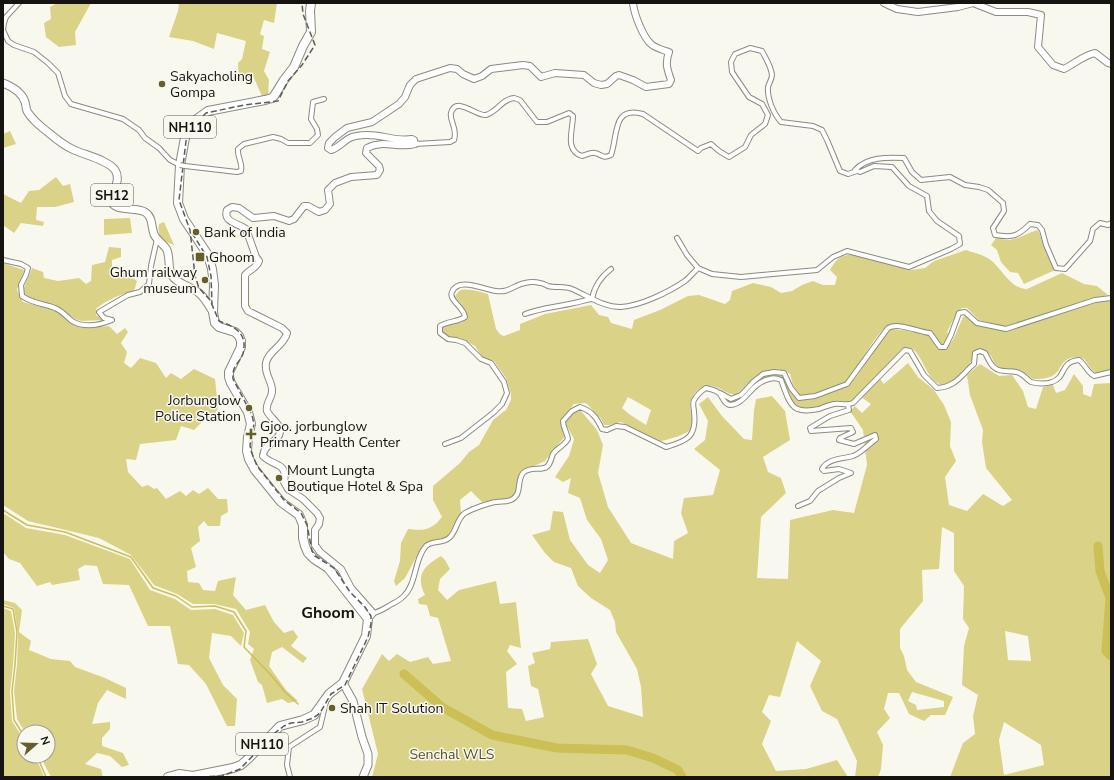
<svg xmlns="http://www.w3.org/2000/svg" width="1114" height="780" font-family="'Nunito Sans',sans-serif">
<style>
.green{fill:#dad287;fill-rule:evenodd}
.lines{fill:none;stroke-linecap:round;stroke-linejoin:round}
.stream{stroke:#cbbf56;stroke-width:1.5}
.river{stroke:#cbbf56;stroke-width:9}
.street-casing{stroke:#8a8a82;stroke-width:6}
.secondary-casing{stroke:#8a8a82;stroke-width:8}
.primary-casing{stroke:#8a8a82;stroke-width:9}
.highway-casing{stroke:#8a8a82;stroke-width:10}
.street{stroke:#fff;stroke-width:4}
.secondary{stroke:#fff;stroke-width:6}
.primary{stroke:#fff;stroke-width:7}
.highway{stroke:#fff;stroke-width:8}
.rail{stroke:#5d5c57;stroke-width:1.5;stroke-dasharray:6 3;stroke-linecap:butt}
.street-bridge-casing{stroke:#8a8a82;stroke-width:6;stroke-linecap:butt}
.street-bridge{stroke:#fff;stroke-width:4}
.poi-dot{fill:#645f2b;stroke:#f9f8ef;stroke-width:1.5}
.labels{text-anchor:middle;stroke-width:3;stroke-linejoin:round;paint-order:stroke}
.shield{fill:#f9f8ef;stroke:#595854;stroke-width:1}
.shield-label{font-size:13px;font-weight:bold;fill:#151411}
.poi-label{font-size:14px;fill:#151411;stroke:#f9f8ef;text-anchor:start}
.park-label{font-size:14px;fill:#545024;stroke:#f9f8ef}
.quarter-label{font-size:16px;font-weight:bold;fill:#151411;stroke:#f9f8ef}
</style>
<rect width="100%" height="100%" fill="#f9f8ef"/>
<g class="green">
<path d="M57,3H91L75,32L76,45L59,47L46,37L44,23L51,19L50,7Z"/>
<path d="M179,3H277L274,23L264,20L260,34L264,36L262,49L270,52L264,71L269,80L268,95L262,96L253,76L239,82L238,63L242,59L246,41L217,33L214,49L193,41L169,37L178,11Z"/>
<path d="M10,131L16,144L3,148V134Z"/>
<path d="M56,177L63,186L70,184L74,202L55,207H37L36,220L44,222L43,226L21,223L14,233L3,225V194L21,203L29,191L39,190Z"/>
<path d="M121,188L134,207L117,205L114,200L116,192Z"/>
<path d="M130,218L132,233L104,235V219Z"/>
<path d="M164,222L174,245C162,241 157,237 159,224Z"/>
<path d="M1038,230L1049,258L1055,270L1024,284L1018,273L1010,272L1001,262L997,250L991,245L996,238C1000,239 1005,240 1009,240C1020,239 1028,232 1038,230Z"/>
<path d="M109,247L121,248V257L112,260V273L124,271L137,281L134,291C121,294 106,300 96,309V315L104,320L82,321L75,319L57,306L33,300L24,294C23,283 29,279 32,268L43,272L44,278L58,281L79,278L86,284L91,281L92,265L105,262Z"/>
<path d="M966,250C974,253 985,255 992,261C1003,271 1011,289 1027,289L1062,273L1084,284L1097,286L1108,295L1094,298L1007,326H1002L979,320L967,308H962L956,314L947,332L949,335L944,345H940L931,332C920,330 903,323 892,324C878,326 858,370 846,381C843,383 819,393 815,394C810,395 805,395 800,395L793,385L790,374C776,364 761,371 749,382C744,386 741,391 736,395C727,394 721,388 713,386C701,384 690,394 690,406C691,414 693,420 693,428C685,435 671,439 661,441L621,422L609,425H604L601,419L586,403L574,404C564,416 557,420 566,435L545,461L523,471C520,482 518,498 505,499C497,500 490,500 482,502L471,491L460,500L461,513L449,535L444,539L430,542L422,546L405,578L396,586L394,581L400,561L401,543L408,529C424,531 432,530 442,517L433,500V486L460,463L469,452L479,445L493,420L506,410L511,400V394L506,378L494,361L482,357L475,346L464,340L459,338L449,337L442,333L443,327C449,323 454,321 461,323L466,320C469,311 460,304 455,296C456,295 459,291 459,291C465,287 482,292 488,294L496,329L501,335L504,336L520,330V324L545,314L591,305L599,315L608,317L611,323L632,329L634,320L660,310L688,296L699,295L725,304L730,300L732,291L753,283L771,287L781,293L792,291L802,285L813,281L823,285H835L837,277L830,270C837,258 840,256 853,254L911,270L925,268L934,261ZM628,397L651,410L646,425L629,414L622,408Z"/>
<path d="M3,263L24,270C23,277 19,282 17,290L23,302L56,311L72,323L79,326L87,328L109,326L117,334L125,328L128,332L121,343L127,352L124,363L131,368L140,358L156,363L166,378L171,373L181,379L194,369L215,379L218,408L213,418H206L194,430L181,426L176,440L140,444L136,460L126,459L128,472L142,487L148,485L154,489L157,488L166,499L180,491L186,496L193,490L199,494L208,488L218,499H227L228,512L221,516L220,526H208L204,521L198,527L200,541L191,548L196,567L187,571L188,582L199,583L203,590L215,591L218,581L236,577L233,595L246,610L265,605L274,622L284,633L293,630L298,637L291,646L307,658L303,663L282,647L272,652L269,666L286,690L298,701L288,703L282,699L267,703L262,685L258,682L250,660L254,649L248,644L250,632L236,609L214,604H193L177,594L154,585L131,555L99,538L28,521L3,505Z"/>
<path d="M1111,299V370L1097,374C1090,370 1089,364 1083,358C1074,356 1066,357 1061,366C1059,369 1058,372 1055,374C1049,379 1040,379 1033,379L1021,370L1001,368L995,364L991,356L985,350L981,349L974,351C973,354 973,359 971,362C968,367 963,369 960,374C958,378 954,382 949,384C923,392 923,335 901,350L856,398C844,405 846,400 835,401C829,402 824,407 818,408C793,413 790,399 782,380C775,379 767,377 760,380C746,387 747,403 728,402L725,399L730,400L735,399C747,389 766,368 783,375L789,389L798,399L805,400L813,399L848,386L857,376L879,343L888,331L891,329L913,331L922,335H930C934,342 937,348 946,349L954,338L963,317L966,315L976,325L1006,331L1045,319L1096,300Z"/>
<path d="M908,363L918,377L934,390L944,405L951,422L950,446L956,461L945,477L949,505L967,511L983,494L1003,506L1012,500L986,468L982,442L983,430L970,395L967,375L980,364L999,376L1012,375L1023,391L1028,407L1036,409L1043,387L1053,385L1056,393L1065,390L1074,374L1083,386V394L1091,397L1094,384L1111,383V777H950L963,743L975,734L973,716L978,695L962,685L964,646L969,628L963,619L964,586L954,571V533L942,527L939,569L922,570L923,601L900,629V648L904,656L907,670L916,682L953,697L945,715H931L924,721L909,714L899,693H888L884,709L890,718L877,732L883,745L881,769L878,777H855L857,761L837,719L822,711L810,686L821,661L797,641L780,697L769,695L762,712L771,721L762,744L776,771L806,769L837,760L848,777H685L679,769L653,756L627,747L557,745L493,732L444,703L405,673L401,672L402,676L442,708L491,737L557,750L627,751L655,762L677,772L680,777H372L378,754L362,689L382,654L389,661L397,654L410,662L428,657L433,664L451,661L438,618L430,616L427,605L419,604L418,599L425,595C415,575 424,566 441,556L445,560L450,569L440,579L438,590L447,600L459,590L496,581L500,604L516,602L521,648L510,645L507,651L517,664L506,672L508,708L522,709L526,721L544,717L538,689L531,686L528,666L535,663L532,653L550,649L551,642L588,639L597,664L591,674L608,706L643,717L641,687L637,669L616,632L615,622L610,610L591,598L578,586L571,568L554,562L545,553L532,535L550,530L553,511L563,512L570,540L588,565L600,573L608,560L601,539L587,520L580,498L568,493L571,478L563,482L555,477L569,456L574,439L565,423L573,412L581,411L597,430L603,445L598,473L608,507L631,543L673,559L674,541L688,533L681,513L684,498L713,495L720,470L694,449L705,440L708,421L699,404L708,397L722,416L744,439L752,440L754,410L756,399L772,396L785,411L790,440L763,457L768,472L781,478L786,493L761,517L757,578L788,579L790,520L833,510L854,513L867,465L863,430L850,411L855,406L862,413L871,404L861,397L880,379L884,384ZM1005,631L1028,636L1031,661L1008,660ZM912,692L944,701V707L917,710L916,705L908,701ZM1004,722L1041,745L1044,765L1004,775L999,740Z"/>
<path d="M3,513L26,528L65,535L130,559L150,590L175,599L191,610L215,609L233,615L244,633L241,646L231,636L212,633L209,658L223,685L237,699L235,726H227L206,684L189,665L178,664L170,626H148L129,585L103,584L97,566L85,565L78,569L80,580L52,585L50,582L37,586L20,563L9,559L3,552Z"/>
<path d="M3,600L15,603L22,610L19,632L31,641L29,650L51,659L70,661L75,667L105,678L126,688V699L107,690L98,703L92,724L110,722V729L102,738V746L123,753L129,765L122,767L110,756L97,753L85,764L101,769L103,777H51L40,756H48V732H25L17,719L14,691L17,665L18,634L14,608L3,604Z"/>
<path d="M3,608L11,611L15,633L13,665L10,692L12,721L24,740V756H34L40,767L44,777H3Z"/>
</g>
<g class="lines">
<g class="stream">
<path d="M3,510L27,525L65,532L131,557L153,588L176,596L192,607L215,606L234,612L246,631L244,647L270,674L285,692L298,704"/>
<path d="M3,606L13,609L17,632L15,665L12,691L14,720L24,736"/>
<path d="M37,756L46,777"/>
</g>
<g class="river">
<path d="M1098,546L1100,571L1110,598L1106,651L1111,656"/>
<path d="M404,674L442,707L492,735L557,748L627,750L653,758L678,770L682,777"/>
</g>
<g class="street-casing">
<g id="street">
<path d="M19,3L6,17L4,23L3,30L8,41L14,45L34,52L48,63L58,73L65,96L71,104L123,119L139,130L145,138L159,148L170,160L180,165"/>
<path d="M415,144L450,142L454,140C458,128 449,121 451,113C456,95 477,117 486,115C497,112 502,99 514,98L520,100L537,122H547L569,113L573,116C573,130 564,150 582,156C586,155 591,152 595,153C603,155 602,159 611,155C618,136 612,105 643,114L698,151L701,148L711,144L719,151L729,157L745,147L751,135L765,124L768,115L762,104L749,97L732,72L731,62L735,54L750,48L762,51C766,59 771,66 772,75C772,79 769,83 768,87C767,99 774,114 781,122L813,126L822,130L827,140L840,171L848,174L857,171"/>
<path d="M185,166L237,172L241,171C243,163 237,157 238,149L244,144L273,137L281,139L288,143H310L318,135L317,129L311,119L313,102L324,99"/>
<path d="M677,238L687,255L698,268L712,274L741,277L817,270L833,257L847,251L909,267L951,249L960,244L959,236L937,221L929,211L927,196L909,186L892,167L874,166L860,172L855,170C867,157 887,157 904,158L912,172L921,180L950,177L965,185L979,187L988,190L1003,203L1004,211L993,228L995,235C1013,238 1018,236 1030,224L1038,225L1042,230L1046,245L1056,268L1065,269L1090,241L1093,229L1100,223L1108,225L1111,223"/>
<path d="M3,260L21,264L28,268L26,275L21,285L22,296C35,305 45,303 57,309C63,312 67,317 72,321C84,328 100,325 112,320L104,318L99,312L128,295L140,292L149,284L151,266L157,239"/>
<path d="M525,314C541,308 557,307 574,303C580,302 585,300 592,299C594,287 602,276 611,269"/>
<path d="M720,393L731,399L741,395L753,382L763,374L774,372L784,373L791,388L799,398L815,396L847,384L888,328C899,322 918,332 930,333L940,347H945L951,335L959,313L965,312L977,323L1006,329L1095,300L1111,298"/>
<path d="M445,444L461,438L493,413L502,404L507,393L504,382L491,363L481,359L465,343L456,340L448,339L440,333V326C448,321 458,322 465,317C464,307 448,300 452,292C458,276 485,290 496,291C509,293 514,285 525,283C529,282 536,282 540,283C543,283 546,285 548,286C556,288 565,286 572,289C588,296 603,307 621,307C640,306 669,292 685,281C690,277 694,272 698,268"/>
<path d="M798,506L810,501L818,491L839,478L851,473L839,469L824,471L822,469C828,458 843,459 853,456C861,453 869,444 876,439L875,435L854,444L839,440L840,438L853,432L851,428L811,431L810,428L830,416L849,410L848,405"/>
<path d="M373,613C380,612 385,608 392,604C396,602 401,599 404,596C417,583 414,559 426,546C433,540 442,544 449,538C457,532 456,519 465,513C472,509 488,503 496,502C502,501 506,502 511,500C523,494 516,482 523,473C529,467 537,470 544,468C550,467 551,459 553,454C557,448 564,446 568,439C567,432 563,428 563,421L572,411L580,407C592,411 597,418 602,429L607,430L616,426L625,427L666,447C688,441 697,436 694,412C694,408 692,404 694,400C697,395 701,391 706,388C710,389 717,390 720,394C723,398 724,404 730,405C745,405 751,383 769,379C773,378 777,378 781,380C790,403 790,415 819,409C824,407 829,405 834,404C841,403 846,406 853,403L905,350L910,351L924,375L937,388C956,387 961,375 974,364L975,353L980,351L985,353C988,358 990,365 995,368C1001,373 1009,370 1016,372C1023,373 1026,379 1031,382C1037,384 1047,384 1052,382C1067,377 1059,362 1079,360C1085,364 1087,372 1094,376L1111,372"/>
<path d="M290,777L287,765L289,747L320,727L326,702"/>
</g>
</g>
<g class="secondary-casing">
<g id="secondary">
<path d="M884,3L897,9L918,12L958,7L973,3L996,12H1028L1041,15L1038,47L1053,65L1064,69C1074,64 1084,55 1095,53L1108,63L1111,64"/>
<path d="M368,619L373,613L351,588L341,569L320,552L315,545V530L319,524L320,518L317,513L303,499L288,489L284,482C288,462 274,467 263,456C264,443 279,442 280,432C281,424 270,418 267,411C265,403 273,397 272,390C272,381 264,374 266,363C268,351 284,346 287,333L282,328L248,311L245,306V275C249,270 257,268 259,261L256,257L246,229C237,223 223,222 227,210L232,207L239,208L253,218L274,216L289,221L294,219L304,206H308L319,212L325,210L330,204L328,190L335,183L351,177L377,175L380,170L379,166L366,153L367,148C384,139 398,149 415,144L414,140L412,139C396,142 381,134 365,135C361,135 356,136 352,137C344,140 339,148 331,150L328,148L329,143L335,137L347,128L372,122L399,104L405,97L410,85L416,79L450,68L457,69L463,74L474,79L482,76L491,69L523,65L530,66L541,77L555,73L584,75L594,83L601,85L607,84L616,76L619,75L633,80L646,87L669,84L671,80C667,69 665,63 669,52C663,50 655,48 651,44C643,37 634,14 633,3"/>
</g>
</g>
<g class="primary-casing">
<g id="primary">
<path d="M3,83C13,87 22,92 25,102C26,105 26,109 27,111C32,120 41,127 49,133C56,139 65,146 74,150C85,155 108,160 115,170C121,179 114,189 111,199C112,213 135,206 145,212C153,217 151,226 154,234C156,240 164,244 167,250C170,258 168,267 171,274C176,284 191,286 199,293C205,298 209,306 213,312"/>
<path d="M343,683L353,701L362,737L368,754V765L363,777"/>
</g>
</g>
<g class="highway-casing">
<path id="highway" d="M168,777L179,774L193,776L233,768L241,765L249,758L280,726L303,720L314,715L329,694L343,683L366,636L368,619L328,568L314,559L308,553L305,546L303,538V525L299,515L281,502L255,470L249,459L247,451L248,437L251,424L248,412L231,383L229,377V372L241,347V341L239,336L235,332L219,327L215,323L213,312L214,285L212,269L208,255L184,219L178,203L180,165L186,132L194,121L208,111L265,100L272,98L274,96L284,80L294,67L303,46L311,32L310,11L311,3"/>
</g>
<use href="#street" class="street"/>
<use href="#secondary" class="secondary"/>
<use href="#primary" class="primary"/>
<use href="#highway" class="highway"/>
<g class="rail">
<path d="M192,233L207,257L211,276L212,304"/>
<path d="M169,777H191"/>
<path d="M200,777L222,776L240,769L276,732L284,726L291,723L302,722L313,718L320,713L331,694L345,685L368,637L371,624V616L365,607L350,592L334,568L315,556L312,551L307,525L301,513L284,500L257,466L251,451L250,445L254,424L252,415L233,379C232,366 237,366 242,356C244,354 243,350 244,347C245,331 232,326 219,321L210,300L199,288L195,276L190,230L179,200L186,141L192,127L206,113L244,105L278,101L288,81L302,65L315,45L303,14L302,3"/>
</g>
<g class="street-bridge-casing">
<path id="street-bridge" d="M180,165L185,166"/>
</g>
<use href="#street-bridge" class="street-bridge"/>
</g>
<g class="poi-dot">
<circle cx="162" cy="84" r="4"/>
<circle cx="196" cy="232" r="4"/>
<rect x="195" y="252" width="10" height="10" rx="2"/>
<circle cx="205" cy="280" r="4"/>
<circle cx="249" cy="408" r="4"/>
<path d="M249 428h4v4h4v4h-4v4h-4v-4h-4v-4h4z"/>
<circle cx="279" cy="478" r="4"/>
<circle cx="332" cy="708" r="4"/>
</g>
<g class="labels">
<g class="shield">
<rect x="164" y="116" width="52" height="22" rx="3"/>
<rect x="91" y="184" width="42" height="22" rx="3"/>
<rect x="236" y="733" width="52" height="22" rx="3"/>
</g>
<g class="shield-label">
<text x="190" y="132">NH110</text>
<text x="112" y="200">SH12</text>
<text x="262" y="749">NH110</text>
</g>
<g class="poi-label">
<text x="170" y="81">Sakyacholing<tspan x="170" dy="16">Gompa</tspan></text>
<text x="204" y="237">Bank of India</text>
<text x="209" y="262">Ghoom</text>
<text x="197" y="277" text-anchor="end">Ghum railway<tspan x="197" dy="16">museum</tspan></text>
<text x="241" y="405" text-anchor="end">Jorbunglow<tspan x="241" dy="16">Police Station</tspan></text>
<text x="260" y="431">Gjoo. jorbunglow<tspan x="260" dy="16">Primary Health Center</tspan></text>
<text x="287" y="475">Mount Lungta<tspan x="287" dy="16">Boutique Hotel &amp; Spa</tspan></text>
<text x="340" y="713">Shah IT Solution</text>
</g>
<g class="park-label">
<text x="452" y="759">Senchal WLS</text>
</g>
<g class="quarter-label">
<text x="328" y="618">Ghoom</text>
</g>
</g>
<rect width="1114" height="780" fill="none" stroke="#151411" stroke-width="8"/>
<g transform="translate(36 744) rotate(70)"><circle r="19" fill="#f9f8ef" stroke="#9e9d96"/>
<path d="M0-3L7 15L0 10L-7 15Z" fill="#645f2b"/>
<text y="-6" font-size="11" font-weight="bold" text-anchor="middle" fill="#151411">N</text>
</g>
</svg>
